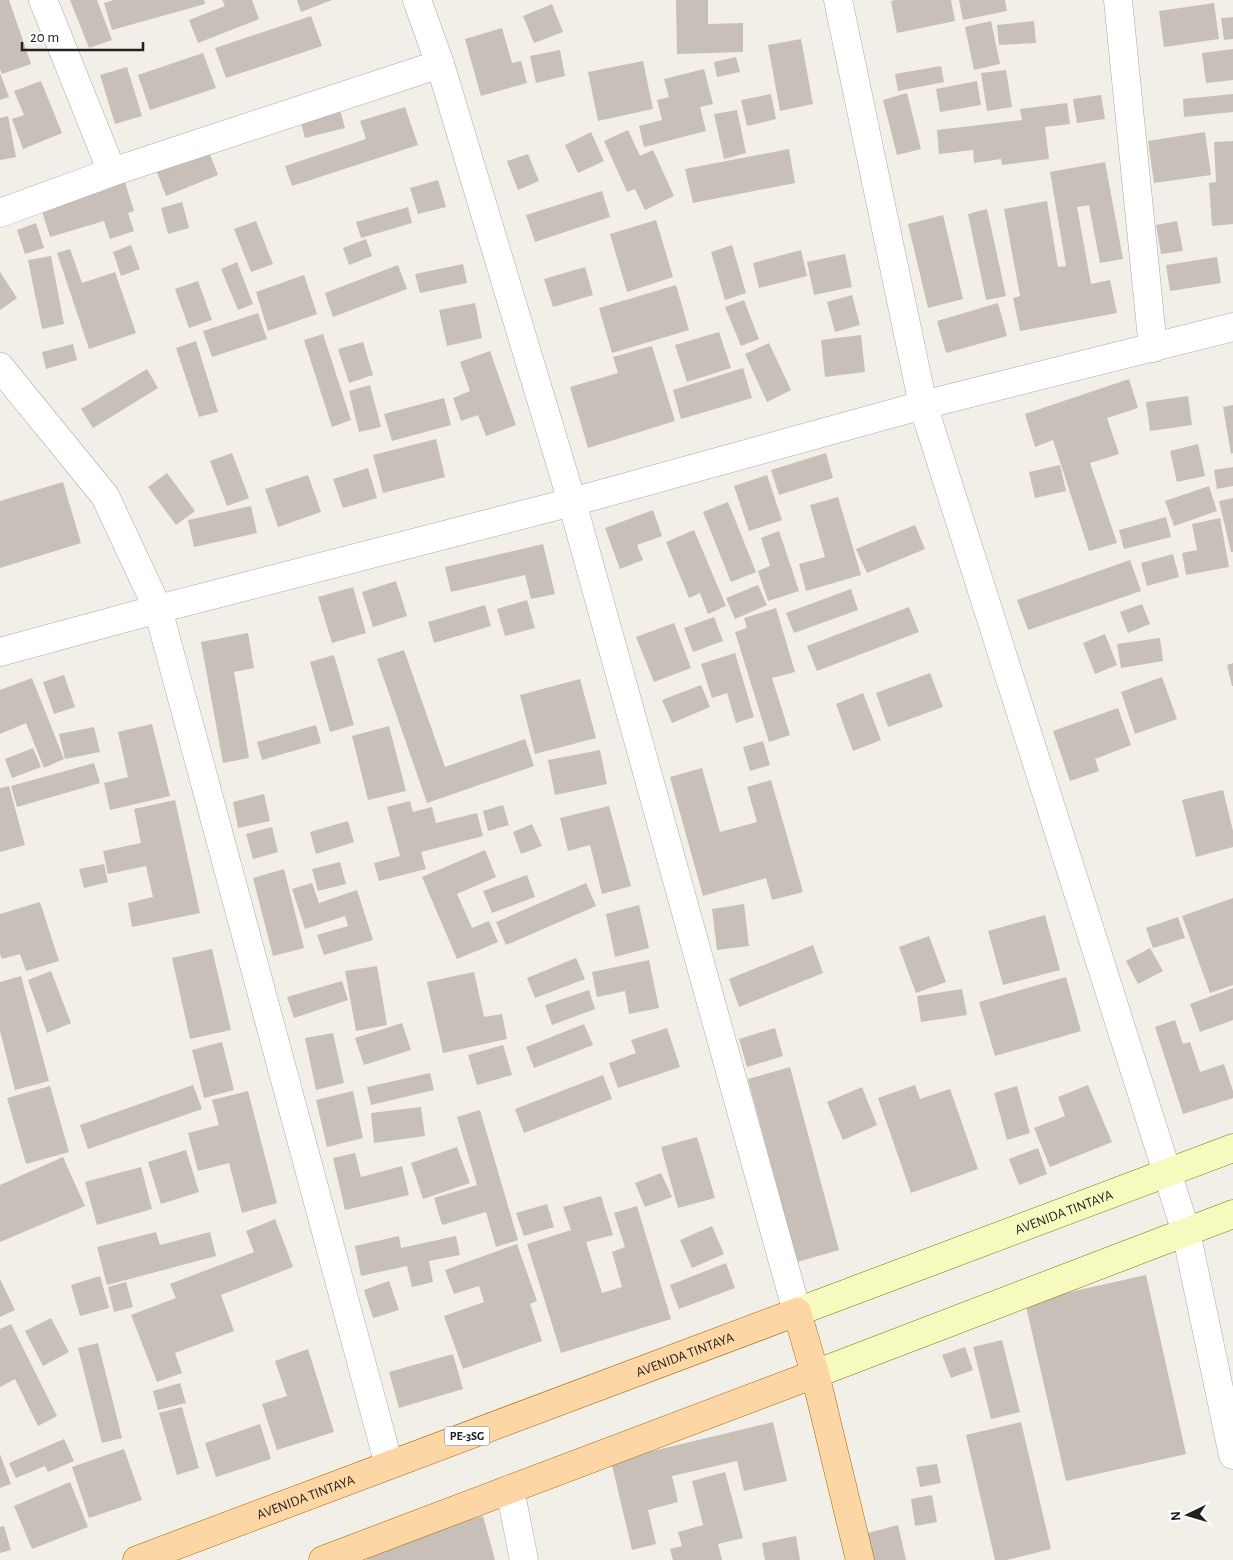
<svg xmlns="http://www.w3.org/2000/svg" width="1233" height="1560" font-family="'Alegreya Sans',sans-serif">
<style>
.building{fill:#c7bfb8}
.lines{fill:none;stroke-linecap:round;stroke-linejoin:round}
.street-casing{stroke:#a9a9a9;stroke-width:29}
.secondary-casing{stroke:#707d05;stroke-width:29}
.primary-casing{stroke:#a06b00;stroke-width:29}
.street{stroke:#fff;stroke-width:28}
.secondary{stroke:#f7fabf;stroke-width:28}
.primary{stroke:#fcd6a4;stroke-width:28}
.labels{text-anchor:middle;stroke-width:4;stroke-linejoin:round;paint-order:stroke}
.shield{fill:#fff;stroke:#646464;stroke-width:1}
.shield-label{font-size:12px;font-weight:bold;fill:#222}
.street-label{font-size:14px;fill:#222;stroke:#fff}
</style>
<rect width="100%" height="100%" fill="#f2efe9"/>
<g class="building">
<path d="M0,0H9L31,64L2,74L0,69Z"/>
<path d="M70,0H97L112,40L89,48Z"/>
<path d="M114,0H204L205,4L112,30L104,3Z"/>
<path d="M222,0H252L259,19L198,43L189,20L225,6Z"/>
<path d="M297,0H332L301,12Z"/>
<path d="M676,0H708V24L743,23V52L677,54Z"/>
<path d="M896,0H951L955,21L897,33L891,1Z"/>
<path d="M959,0H1005L1007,11L963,20Z"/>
<path d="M1214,3L1219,39L1164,47L1159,11Z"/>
<path d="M552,4L563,32L534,43L523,16Z"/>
<path d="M311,16L322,46L226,78L215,48Z"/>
<path d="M1233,17V39L1224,40L1221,18Z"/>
<path d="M991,21L1000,64L974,70L965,27Z"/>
<path d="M1034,21L1036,43L999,45L997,25Z"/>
<path d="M502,28L512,63L521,61L527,83L481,96L465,39Z"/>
<path d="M801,39L813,104L780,111L768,45Z"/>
<path d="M1233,49V80L1206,83L1202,53Z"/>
<path d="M560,50L565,76L536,83L530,56Z"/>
<path d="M203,53L216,88L150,110L138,75Z"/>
<path d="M736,57L740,72L717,77L714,62Z"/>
<path d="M643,61L653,109L598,121L588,72Z"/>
<path d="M941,66L944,82L898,91L895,74Z"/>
<path d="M127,67L142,116L115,124L100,75Z"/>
<path d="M704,69L713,104L700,107L706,131L644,147L639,126L662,120L657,100L669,97L664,79Z"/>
<path d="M1006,70L1012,107L987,111L981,73Z"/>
<path d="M0,73L9,97L0,100Z"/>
<path d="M41,81L62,133L23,149L12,119L24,115L14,91Z"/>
<path d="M977,81L981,105L940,112L936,89Z"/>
<path d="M907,93L921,149L897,155L883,100Z"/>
<path d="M771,94L776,119L747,126L741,100Z"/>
<path d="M1233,94V112L1184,117L1183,99Z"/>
<path d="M1101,95L1105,119L1077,123L1073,99Z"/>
<path d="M338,102L345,128L305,138L298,112Z"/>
<path d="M1067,103L1070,124L1045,127L1049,159L1002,165L1001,159L974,163L973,150L939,154L937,130L1022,120L1020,109Z"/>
<path d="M405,107L418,145L292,186L285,166L366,139L360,121Z"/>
<path d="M737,110L746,153L724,159L714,114Z"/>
<path d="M8,116L16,157L0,160V118Z"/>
<path d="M628,130L640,156L653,150L674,196L645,210L635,189L627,192L604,141Z"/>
<path d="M591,132L604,161L578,173L565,145Z"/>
<path d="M1205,132L1211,175L1154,183L1148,141Z"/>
<path d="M1233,141V224L1212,226L1209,183L1216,182L1214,142Z"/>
<path d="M205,142L218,175L166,196L153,162Z"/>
<path d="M789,149L795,183L693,203L685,169Z"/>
<path d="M528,154L539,181L518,190L507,161Z"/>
<path d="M1105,162L1123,259L1100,263L1089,205L1077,207L1091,284L1110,280L1117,313L1020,331L1013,298L1020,296L1004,209L1047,201L1058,267L1066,266L1050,172Z"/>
<path d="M123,176L134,211L128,213L134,231L110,239L104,221L50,237L39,202Z"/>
<path d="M438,180L446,207L418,214L410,188Z"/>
<path d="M602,191L610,217L535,242L526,215Z"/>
<path d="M182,202L189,228L168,234L161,208Z"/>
<path d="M408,207L412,223L361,238L356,222Z"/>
<path d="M987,209L1006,296L986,300L968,214Z"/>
<path d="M943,215L963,299L928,308L908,224Z"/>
<path d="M656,220L673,277L627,292L610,234Z"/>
<path d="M256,221L273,264L251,272L234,229Z"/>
<path d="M1177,221L1183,251L1161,254L1156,225Z"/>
<path d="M36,223L44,248L25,254L17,230Z"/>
<path d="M366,239L372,256L349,265L343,248Z"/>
<path d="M131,245L140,269L121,276L113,252Z"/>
<path d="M732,245L746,293L725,300L711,252Z"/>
<path d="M70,249L82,283L115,272L136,333L89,349L57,253Z"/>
<path d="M801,250L807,276L759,288L753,263Z"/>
<path d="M845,254L852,287L814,295L807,262Z"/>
<path d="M51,256L64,324L42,329L28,260Z"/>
<path d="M1217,257L1221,283L1170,291L1166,265Z"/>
<path d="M237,262L253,304L238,310L221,269Z"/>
<path d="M463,264L467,283L420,293L415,274Z"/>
<path d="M398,265L407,289L333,317L325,293Z"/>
<path d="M585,267L593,295L553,307L544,279Z"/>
<path d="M0,272L17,298L0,310Z"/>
<path d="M304,275L317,314L268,331L256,292Z"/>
<path d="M198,281L212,320L189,328L175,289Z"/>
<path d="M676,285L689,330L612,353L599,308Z"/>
<path d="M852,295L860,325L835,332L827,302Z"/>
<path d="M744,300L759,339L741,346L725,307Z"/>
<path d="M475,303L482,338L447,346L439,310Z"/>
<path d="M998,303L1007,336L946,353L937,321Z"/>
<path d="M258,313L267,339L212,357L203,331Z"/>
<path d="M719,332L731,368L687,382L675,345Z"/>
<path d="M323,334L351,420L332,427L304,340Z"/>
<path d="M861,335L865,372L825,377L821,340Z"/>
<path d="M196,341L218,412L199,417L176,348Z"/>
<path d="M363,342L373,375L349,383L338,349Z"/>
<path d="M769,343L791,390L767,402L745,354Z"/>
<path d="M73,344L77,360L46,369L42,352Z"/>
<path d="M652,346L675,421L588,448L570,387L618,373L613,357Z"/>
<path d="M490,351L516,425L486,436L478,415L461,421L453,398L470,391L460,362Z"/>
<path d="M743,368L752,398L681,419L673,390Z"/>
<path d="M147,369L158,388L93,428L81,409Z"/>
<path d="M1129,379L1138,408L1107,418L1119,454L1090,463L1117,543L1089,551L1053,440L1035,447L1025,414Z"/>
<path d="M370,385L381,427L359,432L349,391Z"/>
<path d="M1188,396L1192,425L1150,431L1146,402Z"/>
<path d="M444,398L451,425L392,441L384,414Z"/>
<path d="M1233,405V453L1231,454L1223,407Z"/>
<path d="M436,439L445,477L383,493L373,455Z"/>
<path d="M1198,444L1205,476L1177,482L1170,451Z"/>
<path d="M232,453L249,498L227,506L210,461Z"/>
<path d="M826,453L833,478L779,495L771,470Z"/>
<path d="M1060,465L1066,491L1035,498L1029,472Z"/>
<path d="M1233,467V486L1217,489L1214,470Z"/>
<path d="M368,468L377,498L343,508L333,479Z"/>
<path d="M167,473L195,511L176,525L148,487Z"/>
<path d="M308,475L321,512L278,527L265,489Z"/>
<path d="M767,475L782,520L749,531L734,486Z"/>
<path d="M63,482L81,543L0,568V501Z"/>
<path d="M1209,486L1217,511L1174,526L1165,501Z"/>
<path d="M838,497L861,575L806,591L799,564L825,557L810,505Z"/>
<path d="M1233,498V552H1231L1219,501Z"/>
<path d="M728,502L756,572L731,582L703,512Z"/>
<path d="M251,506L257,533L194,547L188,520Z"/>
<path d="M653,510L662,536L637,545L643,560L620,569L605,528Z"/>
<path d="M1166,517L1171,537L1124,549L1119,530Z"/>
<path d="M1220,518L1229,567L1186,575L1182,553L1197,550L1192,524Z"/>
<path d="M915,525L925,549L867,573L856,549Z"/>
<path d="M694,530L726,606L708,614L700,593L689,598L666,542Z"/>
<path d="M779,531L799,591L768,601L758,571L770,566L761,538Z"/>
<path d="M543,544L555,594L531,599L525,575L451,592L445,567Z"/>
<path d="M1173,554L1179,577L1147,586L1141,563Z"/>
<path d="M1130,560L1141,591L1028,630L1017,600Z"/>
<path d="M396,581L407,616L373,627L362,592Z"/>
<path d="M758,585L767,605L735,619L726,598Z"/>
<path d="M353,587L366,633L332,643L318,597Z"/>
<path d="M851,589L858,610L794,633L786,613Z"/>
<path d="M527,600L535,628L505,636L497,609Z"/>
<path d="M1142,604L1150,624L1128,633L1120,612Z"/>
<path d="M485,605L491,626L434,643L428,622Z"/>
<path d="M909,607L919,632L817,671L807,646Z"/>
<path d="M776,608L795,672L772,678L790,735L769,742L735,632L747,628L744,618Z"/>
<path d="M714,617L723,641L693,652L684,628Z"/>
<path d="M674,623L691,668L654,682L636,637Z"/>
<path d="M248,633L254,668L234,672L249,758L223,763L201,642Z"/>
<path d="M1105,634L1117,665L1095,674L1083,643Z"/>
<path d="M1160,638L1163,661L1121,668L1117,644Z"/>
<path d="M404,650L445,767L525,739L534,766L427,803L377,659Z"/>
<path d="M735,653L754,717L736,723L727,693L712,698L701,664Z"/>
<path d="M334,655L354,725L330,732L310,662Z"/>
<path d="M1233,663V686H1232L1227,665Z"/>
<path d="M930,673L943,707L888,727L876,693Z"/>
<path d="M64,675L75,707L54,714L43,682Z"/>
<path d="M1162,677L1177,719L1135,734L1121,692Z"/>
<path d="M32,678L64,759L44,768L26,723L0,734V690Z"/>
<path d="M580,679L596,738L535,754L520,695Z"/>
<path d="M701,685L710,707L672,723L662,700Z"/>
<path d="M863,693L881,740L853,751L836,704Z"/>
<path d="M1118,708L1131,745L1095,759L1099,771L1070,781L1053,731Z"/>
<path d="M152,724L170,796L110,810L104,783L128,777L118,732Z"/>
<path d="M316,725L321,743L262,760L257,742Z"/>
<path d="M389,726L406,791L368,800L352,736Z"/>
<path d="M94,727L100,752L65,759L59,734Z"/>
<path d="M763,741L770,765L750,771L743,747Z"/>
<path d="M33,748L41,767L12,778L5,759Z"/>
<path d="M600,750L607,784L555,795L548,760Z"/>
<path d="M94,763L100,783L17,807L11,786Z"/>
<path d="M702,768L720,832L757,822L747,787L771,780L803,892L772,900L766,878L703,896L670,777Z"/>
<path d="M9,786L25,845L0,852V788Z"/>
<path d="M1223,790L1233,831V847L1196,857L1182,800Z"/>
<path d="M264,794L270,821L238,828L233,802Z"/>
<path d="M175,800L200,913L132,927L128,903L153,897L146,866L108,874L103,851L141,843L134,809Z"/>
<path d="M410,801L413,812L432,807L436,823L477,813L483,836L421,852L426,869L379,881L374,863L400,856L387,807Z"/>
<path d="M503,805L509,825L488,831L483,811Z"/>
<path d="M609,806L631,886L602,894L590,845L568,851L560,818Z"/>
<path d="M348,821L354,842L316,854L310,832Z"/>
<path d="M532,824L542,846L521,854L513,832Z"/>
<path d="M272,827L278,852L253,859L246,834Z"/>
<path d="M485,850L496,877L457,894L472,928L489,921L498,942L457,959L422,877Z"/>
<path d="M340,862L346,884L318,891L312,869Z"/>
<path d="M104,864L108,882L84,888L79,869Z"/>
<path d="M284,869L304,948L273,956L253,878Z"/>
<path d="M527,875L535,897L492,913L483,891Z"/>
<path d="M312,883L319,903L357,890L373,940L324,955L317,935L348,926L345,916L305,929L292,889Z"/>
<path d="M586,883L596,906L506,945L496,922Z"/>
<path d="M1233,898V985L1210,993L1182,916Z"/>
<path d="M40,902L59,961L26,971L20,954L2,959L0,954V914Z"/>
<path d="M744,904L749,946L717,950L712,909Z"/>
<path d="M639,905L649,948L615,957L606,914Z"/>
<path d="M1045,915L1060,970L1003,985L988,931Z"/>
<path d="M1178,917L1185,938L1153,948L1146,928Z"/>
<path d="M929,936L946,982L916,993L899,947Z"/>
<path d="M813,945L823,973L739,1007L729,979Z"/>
<path d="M1150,948L1163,971L1138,984L1126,961Z"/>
<path d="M212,949L231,1030L190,1039L172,958Z"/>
<path d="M576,958L585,979L535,998L527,978Z"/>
<path d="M649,960L659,1008L629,1014L625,991L597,997L592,972Z"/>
<path d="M377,966L387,1025L356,1031L345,971Z"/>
<path d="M51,971L71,1023L47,1033L28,980Z"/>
<path d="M474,972L484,1017L502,1014L507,1039L443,1053L427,982Z"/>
<path d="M21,976L49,1081L15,1090L0,1031V982Z"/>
<path d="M1066,977L1081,1031L995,1056L979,1002Z"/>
<path d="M342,981L348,1000L294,1018L287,997Z"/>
<path d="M1233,988V1020L1200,1032L1190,1004Z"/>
<path d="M962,989L967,1015L921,1022L917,996Z"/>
<path d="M589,990L595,1009L552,1025L545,1005Z"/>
<path d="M1175,1020L1183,1044L1190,1042L1200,1072L1224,1064L1233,1091V1098L1183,1114L1155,1027Z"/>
<path d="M402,1023L411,1050L364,1065L355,1038Z"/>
<path d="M584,1024L593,1045L534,1068L526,1047Z"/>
<path d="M667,1028L680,1067L618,1088L609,1063L636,1053L631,1040Z"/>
<path d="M775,1028L783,1056L747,1067L739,1039Z"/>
<path d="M333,1033L344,1083L316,1090L305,1038Z"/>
<path d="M222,1042L234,1090L204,1098L192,1050Z"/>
<path d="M503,1045L512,1075L477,1085L468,1055Z"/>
<path d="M790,1067L839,1250L797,1262L748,1079Z"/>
<path d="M430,1073L434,1090L371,1105L367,1087Z"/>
<path d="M603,1075L612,1099L524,1133L515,1109Z"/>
<path d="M193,1085L202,1109L88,1149L80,1125Z"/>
<path d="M915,1085L920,1099L950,1089L978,1169L911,1193L878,1098Z"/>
<path d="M1088,1085L1112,1142L1050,1167L1034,1128L1065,1116L1058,1097Z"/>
<path d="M50,1086L69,1152L26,1164L7,1098Z"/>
<path d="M1017,1086L1030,1133L1007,1140L994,1093Z"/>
<path d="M862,1087L877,1125L843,1140L827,1102Z"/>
<path d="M248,1091L277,1203L242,1213L229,1163L198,1171L188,1133L219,1125L212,1100Z"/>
<path d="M353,1091L363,1138L327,1147L316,1100Z"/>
<path d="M421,1107L425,1136L374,1143L371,1113Z"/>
<path d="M480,1110L518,1240L496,1247L486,1212L442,1225L434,1198L477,1185L457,1117Z"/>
<path d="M697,1137L715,1198L678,1208L661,1147Z"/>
<path d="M457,1147L470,1183L423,1199L411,1163Z"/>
<path d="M1038,1148L1047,1174L1019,1185L1009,1159Z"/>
<path d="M186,1150L199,1192L161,1204L148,1162Z"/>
<path d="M355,1153L361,1177L402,1166L409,1195L345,1210L333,1158Z"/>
<path d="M63,1157L85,1206L0,1242V1185Z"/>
<path d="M141,1167L152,1209L97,1225L85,1182Z"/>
<path d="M661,1173L672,1197L645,1207L635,1183Z"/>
<path d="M601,1196L613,1235L586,1242L602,1293L622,1287L612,1252L625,1247L614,1213L637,1206L671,1319L561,1353L527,1244L571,1230L563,1207Z"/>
<path d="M547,1204L554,1227L524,1236L516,1213Z"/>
<path d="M275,1219L293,1267L221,1295L234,1331L175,1353L182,1373L157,1382L131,1315L176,1298L170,1284L254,1252L246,1231Z"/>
<path d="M712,1226L724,1254L692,1268L680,1240Z"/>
<path d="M156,1232L160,1245L210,1232L216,1256L107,1285L97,1247Z"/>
<path d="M399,1236L401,1248L456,1236L460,1255L429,1261L433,1282L412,1287L407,1266L361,1276L355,1246Z"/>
<path d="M517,1244L537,1301L530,1304L542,1341L463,1369L444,1316L484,1302L479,1286L454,1294L445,1270Z"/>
<path d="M726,1263L735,1288L679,1309L670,1285Z"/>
<path d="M1146,1275L1186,1454L1066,1481L1025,1302Z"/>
<path d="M100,1276L109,1308L80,1316L71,1285Z"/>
<path d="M0,1279L15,1310L0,1317Z"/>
<path d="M389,1281L399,1310L373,1318L364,1290Z"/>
<path d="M126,1282L133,1307L114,1312L108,1287Z"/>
<path d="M51,1318L69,1352L43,1366L25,1331Z"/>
<path d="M11,1324L57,1416L38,1426L15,1379L0,1387V1329Z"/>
<path d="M1002,1340L1020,1412L991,1419L973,1347Z"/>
<path d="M98,1343L122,1438L102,1443L78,1348Z"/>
<path d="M965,1347L973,1370L951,1378L942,1355Z"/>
<path d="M308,1349L334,1432L277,1450L262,1404L287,1396L275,1361Z"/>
<path d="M453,1354L463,1389L399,1408L389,1372Z"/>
<path d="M180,1383L186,1403L158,1410L153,1391Z"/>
<path d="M182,1407L199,1468L177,1475L159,1413Z"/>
<path d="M773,1422L787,1481L744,1491L737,1461L672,1476L678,1502L648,1510L656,1544L632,1550L611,1461Z"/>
<path d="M1021,1422L1051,1549L1007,1560H995L966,1435Z"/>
<path d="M260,1424L271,1459L216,1477L205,1443Z"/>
<path d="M64,1439L74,1461L48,1472L45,1466L16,1478L9,1463Z"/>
<path d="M124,1449L142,1500L89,1518L72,1467Z"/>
<path d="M0,1454L11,1484L0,1488Z"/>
<path d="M937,1464L941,1483L920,1487L916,1467Z"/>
<path d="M725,1472L743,1538L718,1544L722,1560H673L670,1549L682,1546L678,1532L703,1525L692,1481Z"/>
<path d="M70,1482L88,1527L32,1549L14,1506Z"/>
<path d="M932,1495L937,1522L915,1526L911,1499Z"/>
<path d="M483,1516L495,1560H367L364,1550Z"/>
<path d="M898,1525L906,1560H874L868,1533Z"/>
<path d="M4,1526L11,1550L0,1553V1527Z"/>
<path d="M796,1536L800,1560H765L762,1543Z"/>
</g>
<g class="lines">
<g class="street-casing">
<g id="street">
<path d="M43,0L112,172"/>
<path d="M417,0L440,64L572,502L797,1312"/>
<path d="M838,0L923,405L1186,1232L1233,1455"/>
<path d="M1118,0L1153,348"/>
<path d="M0,213L112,172L440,64"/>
<path d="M0,367L105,496L158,609L389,1465"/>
<path d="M0,652L158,609L572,502L923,405L1233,327"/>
<path d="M510,1489L524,1560"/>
</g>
</g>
<g class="secondary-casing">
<g id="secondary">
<path id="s1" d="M797,1312L1233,1148"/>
<path d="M815,1374L1233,1214"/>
</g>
</g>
<g class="primary-casing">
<g id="primary">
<path id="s2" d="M137,1560L797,1312L815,1374L860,1560"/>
<path d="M323,1560L815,1374"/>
</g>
</g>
<use href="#street" class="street"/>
<use href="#secondary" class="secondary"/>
<use href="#primary" class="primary"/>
</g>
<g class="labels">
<rect class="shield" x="444.5" y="1426.5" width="45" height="19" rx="4"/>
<g class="shield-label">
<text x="467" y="1440">PE-3SG</text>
</g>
<g class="street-label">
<text dy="5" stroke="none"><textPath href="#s1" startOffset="285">AVENIDA TINTAYA</textPath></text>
<text dy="5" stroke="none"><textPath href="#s2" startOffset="585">AVENIDA TINTAYA</textPath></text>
<text dy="5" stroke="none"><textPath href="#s2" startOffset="180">AVENIDA TINTAYA</textPath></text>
</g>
</g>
<g transform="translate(1188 1515) rotate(265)" stroke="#ffffff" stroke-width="4" paint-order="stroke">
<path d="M0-4L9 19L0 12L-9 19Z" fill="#222222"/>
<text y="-8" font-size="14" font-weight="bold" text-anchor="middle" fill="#222222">N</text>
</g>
<path d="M22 42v8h121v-8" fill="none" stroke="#222222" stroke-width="2.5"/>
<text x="30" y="42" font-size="15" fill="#222222" stroke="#ffffff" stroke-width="4" paint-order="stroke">20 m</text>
</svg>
